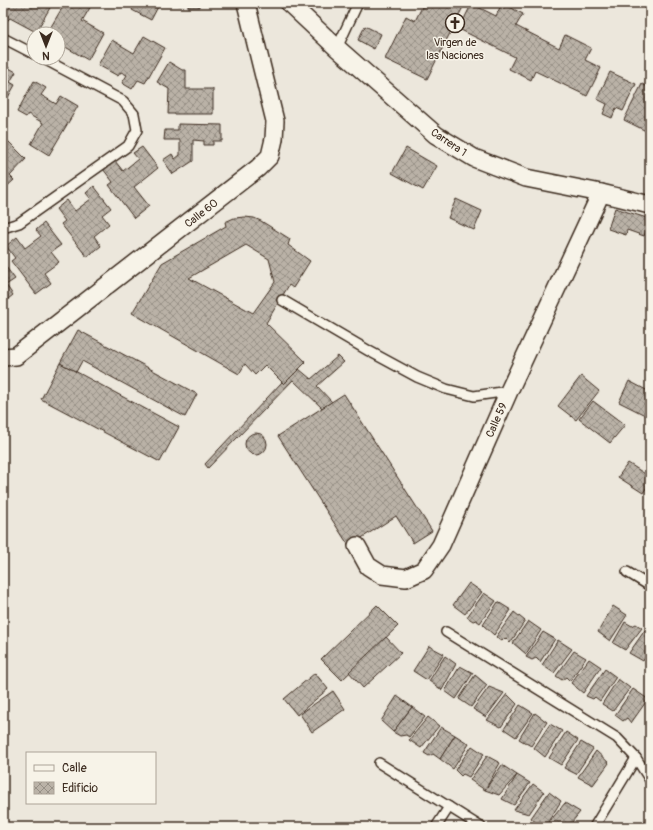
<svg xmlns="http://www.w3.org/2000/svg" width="653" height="830" font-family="Pangolin,sans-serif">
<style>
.building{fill:url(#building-cross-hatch);stroke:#3b2a1e;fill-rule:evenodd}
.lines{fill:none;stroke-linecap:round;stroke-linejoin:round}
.lane-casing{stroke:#3b2a1e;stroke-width:12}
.street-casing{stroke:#3b2a1e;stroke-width:20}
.lane{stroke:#f7f3e8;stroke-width:9}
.street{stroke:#f7f3e8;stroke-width:17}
.labels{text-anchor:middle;stroke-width:3;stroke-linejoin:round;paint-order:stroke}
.poi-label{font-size:11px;fill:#3b2a1e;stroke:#f7f3e8}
.street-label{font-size:11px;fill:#3b2a1e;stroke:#f7f3e8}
</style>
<defs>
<pattern id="building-cross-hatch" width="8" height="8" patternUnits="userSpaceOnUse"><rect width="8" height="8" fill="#bab2a7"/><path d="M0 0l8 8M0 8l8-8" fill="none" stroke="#989187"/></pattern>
</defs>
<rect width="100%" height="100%" fill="#ece7dc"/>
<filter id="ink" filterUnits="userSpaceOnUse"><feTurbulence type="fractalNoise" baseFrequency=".025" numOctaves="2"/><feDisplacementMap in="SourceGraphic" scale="8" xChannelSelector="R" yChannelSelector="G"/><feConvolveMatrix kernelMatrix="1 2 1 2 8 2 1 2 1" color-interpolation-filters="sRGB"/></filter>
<g filter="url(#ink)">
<g class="building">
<path d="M3,3H46L51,6L36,32L10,18L7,21L3,19Z"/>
<path d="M65,3H85L91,6L82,21L103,33L88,60L62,45L59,49L58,48V34H54V32L49,30Z"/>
<path d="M135,3H160L151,20L132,10Z"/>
<path d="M175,3H200V7H188V4L179,5Z"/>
<path d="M424,3H465L427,79L385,59L406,16L415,21Z"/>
<path d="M472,3H480L478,7L496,16L502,3L523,14L516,26L559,48L565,35L591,48L585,60L601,68L587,96L535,71L531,80L509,69L515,57L459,29Z"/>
<path d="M365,26L381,34L374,49L358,40Z"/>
<path d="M144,36L165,48L145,83L138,80L132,89L122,83L127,75L121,72L118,76L98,65L112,40L134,53Z"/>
<path d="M169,62L182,70H186V89H213V114H168L169,89L157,82Z"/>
<path d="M4,65L16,72L10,82L15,85L3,106V68Z"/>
<path d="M610,72L636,84L623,111L616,108L612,118L603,114L607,104L597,99Z"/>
<path d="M34,81L46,88L41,95L56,104L61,96L78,106L49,155L31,144L43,123L28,114L26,117L17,112Z"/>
<path d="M642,84L650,88V133L624,120Z"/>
<path d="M178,124L222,125V141H213V145H204V141L193,140V161L173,174L163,160L172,154L175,159L180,155V140H164L165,130H178Z"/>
<path d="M6,139L26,159L10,176L14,180L3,190V142Z"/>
<path d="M142,147L158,168L134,187L149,206L134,218L109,185L113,182L103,169L115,161L123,171L138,159L133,153Z"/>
<path d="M406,148L437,166L423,190L392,173Z"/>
<path d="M94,186L111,208L102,215L109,224L94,236L101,246L87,257L61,224L65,221L56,209L67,200L75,211L91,199L86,193Z"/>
<path d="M456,199L482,211L474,230L448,218Z"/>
<path d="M615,208L650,219L644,236L627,230L626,235L608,229Z"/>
<path d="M245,217L254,218L261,221L290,239L288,245L310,261L293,288L289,285L266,323L306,362L284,384L265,365L255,375L245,364L239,374L132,313L162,263L226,226L225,222L234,218ZM246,245L269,259L275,282L253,313L189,278Z"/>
<path d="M44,223L61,245L51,252L59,262L44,273L51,283L36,294L11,261L15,258L6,246L17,237L25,248L41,236L36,230Z"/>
<path d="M3,263L15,279L6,285L13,295L3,303Z"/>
<path d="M78,330L197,394L185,417L82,361L76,372L60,363Z"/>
<path d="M338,356L344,362L317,386L332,402L322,408L293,380L208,468L205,464L282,382L284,384L299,369L311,379Z"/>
<path d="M60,363L179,427L160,462L41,399Z"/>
<path d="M581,376L599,391L576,420L558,406Z"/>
<path d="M629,381L650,392V411L647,416L619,402Z"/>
<path d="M344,394L432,531L413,543L396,516L349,546L278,436Z"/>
<path d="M593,401L625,425L610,443L579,419Z"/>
<circle cx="256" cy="444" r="11"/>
<path d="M628,463L650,477V482L643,493L618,477Z"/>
<path d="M469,583L482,592L465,614L453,605Z"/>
<path d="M484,593L496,601L480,623L476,620L473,621L467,617Z"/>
<path d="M498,602L511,610L494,635L483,625Z"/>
<path d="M377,605L398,626L342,680L321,659Z"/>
<path d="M613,606L627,615L610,641L598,632Z"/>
<path d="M514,612L525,621L510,643L505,638L502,641L496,637Z"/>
<path d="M528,621L541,630L526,654L513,643Z"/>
<path d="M625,622L632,626L636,624L642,628L625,650L613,643Z"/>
<path d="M645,630L650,632V650L643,661L629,653Z"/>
<path d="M543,632L555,639L540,662L536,658L532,660L526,657Z"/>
<path d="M386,637L401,653L363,688L349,672Z"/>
<path d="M558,640L572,649L554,673L542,665Z"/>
<path d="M429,646L444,654L427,680L413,671Z"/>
<path d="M574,651L586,658L570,681L566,677L562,680L556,676Z"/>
<path d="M445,656L456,664L442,690L429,681Z"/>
<path d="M650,657V667L645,664Z"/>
<path d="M589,659L601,667L583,693L571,683Z"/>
<path d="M460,666L473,673L456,699L445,691Z"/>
<path d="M605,669L616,677L600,701L595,697L593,699L586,696Z"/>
<path d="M315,673L328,689L297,715L284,699Z"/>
<path d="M475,675L487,685L471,707L459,699Z"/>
<path d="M618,679L630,688L613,711L602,704Z"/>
<path d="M489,687L504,693L486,717L473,709Z"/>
<path d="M633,689L648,699L631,723L627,718L623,721L615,715Z"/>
<path d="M333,691L345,709L312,732L300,714Z"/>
<path d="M507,694L517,704L501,727L487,720Z"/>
<path d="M397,696L412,707L393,732L381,721Z"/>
<path d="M520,705L533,713L516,737L504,729Z"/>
<path d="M412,707L425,717L409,737L406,735L400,736L393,732Z"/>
<path d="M535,713L547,722L531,746L519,739Z"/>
<path d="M428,717L439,726L421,748L409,740Z"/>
<path d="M550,724L562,731L545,757L534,748Z"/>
<path d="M441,727L455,735L440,759L433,754L429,756L424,753Z"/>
<path d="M566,732L578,740L561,765L549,758Z"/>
<path d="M455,735L469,744L453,769L440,759Z"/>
<path d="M581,742L593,749L576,774L564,768Z"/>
<path d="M472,746L484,754L469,777L463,774L461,776L455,770Z"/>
<path d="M596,751L609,763L593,785L578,777Z"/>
<path d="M487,756L500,763L485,790L470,780Z"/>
<path d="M502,765L517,775L499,795L485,790Z"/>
<path d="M517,775L530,783L514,805L502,799Z"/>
<path d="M533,784L544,792L529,814L514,810Z"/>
<path d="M549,792L561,801L545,827H541L531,818Z"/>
<path d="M565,803L580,812L568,827H545Z"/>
</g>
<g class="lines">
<g class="lane-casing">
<g id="lane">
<path d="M3,38L34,54"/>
<path d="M337,48L358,3"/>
<path d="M3,228L19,223L128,146L137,130L134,114L123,101L42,58"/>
<path d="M282,300L369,351L417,377L446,389L474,396L509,391"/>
<path d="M627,572L650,586"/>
<path d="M446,632L617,738L636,758L650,780"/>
<path d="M379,763L481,827"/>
<path d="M436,827L449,807"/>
<path d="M594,827L636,758"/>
</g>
</g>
<g class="street-casing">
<g id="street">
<path d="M289,3L337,48L436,135L474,158L526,178L601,193L650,205"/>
<path d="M3,357L16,356L258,168L270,156L274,139L275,121L246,3"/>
<path d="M357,546L368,566L382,575L406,578L424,570L441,545L509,391L601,193"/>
</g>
</g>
<use href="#lane" class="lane"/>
<use href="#street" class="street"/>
</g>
</g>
<defs>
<g id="church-ring" transform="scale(1)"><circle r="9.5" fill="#f7f3e8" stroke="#3b2a1e" stroke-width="1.5"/><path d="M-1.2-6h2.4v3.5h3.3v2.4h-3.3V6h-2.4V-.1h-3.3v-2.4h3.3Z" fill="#3b2a1e"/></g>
</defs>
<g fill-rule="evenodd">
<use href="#church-ring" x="455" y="23"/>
</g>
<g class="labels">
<g class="poi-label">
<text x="455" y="46">Virgen de<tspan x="455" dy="13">las Naciones</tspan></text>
</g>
<g class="street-label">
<text transform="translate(449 142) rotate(34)" y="4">Carrera 1</text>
<text transform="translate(201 213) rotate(-38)" y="4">Calle 60</text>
<text transform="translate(496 420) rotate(-66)" y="4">Calle 59</text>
</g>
</g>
<rect width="653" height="830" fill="none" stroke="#f7f3e8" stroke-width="16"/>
<rect x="8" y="8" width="637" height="814" fill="none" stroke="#3b2a1e" stroke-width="1.5" filter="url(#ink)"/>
<rect x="26" y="752" width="130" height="52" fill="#f7f3e8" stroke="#aca397"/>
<rect x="34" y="765" width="20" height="6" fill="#f7f3e8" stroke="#aca397"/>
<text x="62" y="772" font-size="12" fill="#3b2a1e">Calle</text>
<rect x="34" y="782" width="20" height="12" fill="url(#building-cross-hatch)" stroke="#aca397"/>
<text x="62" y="792" font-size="12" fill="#3b2a1e">Edificio</text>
<g transform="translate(46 46) rotate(180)"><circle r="19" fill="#f7f3e8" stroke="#aca397"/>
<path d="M0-3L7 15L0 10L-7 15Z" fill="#3b2a1e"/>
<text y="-6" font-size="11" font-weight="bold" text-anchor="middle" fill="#3b2a1e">N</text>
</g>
</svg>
